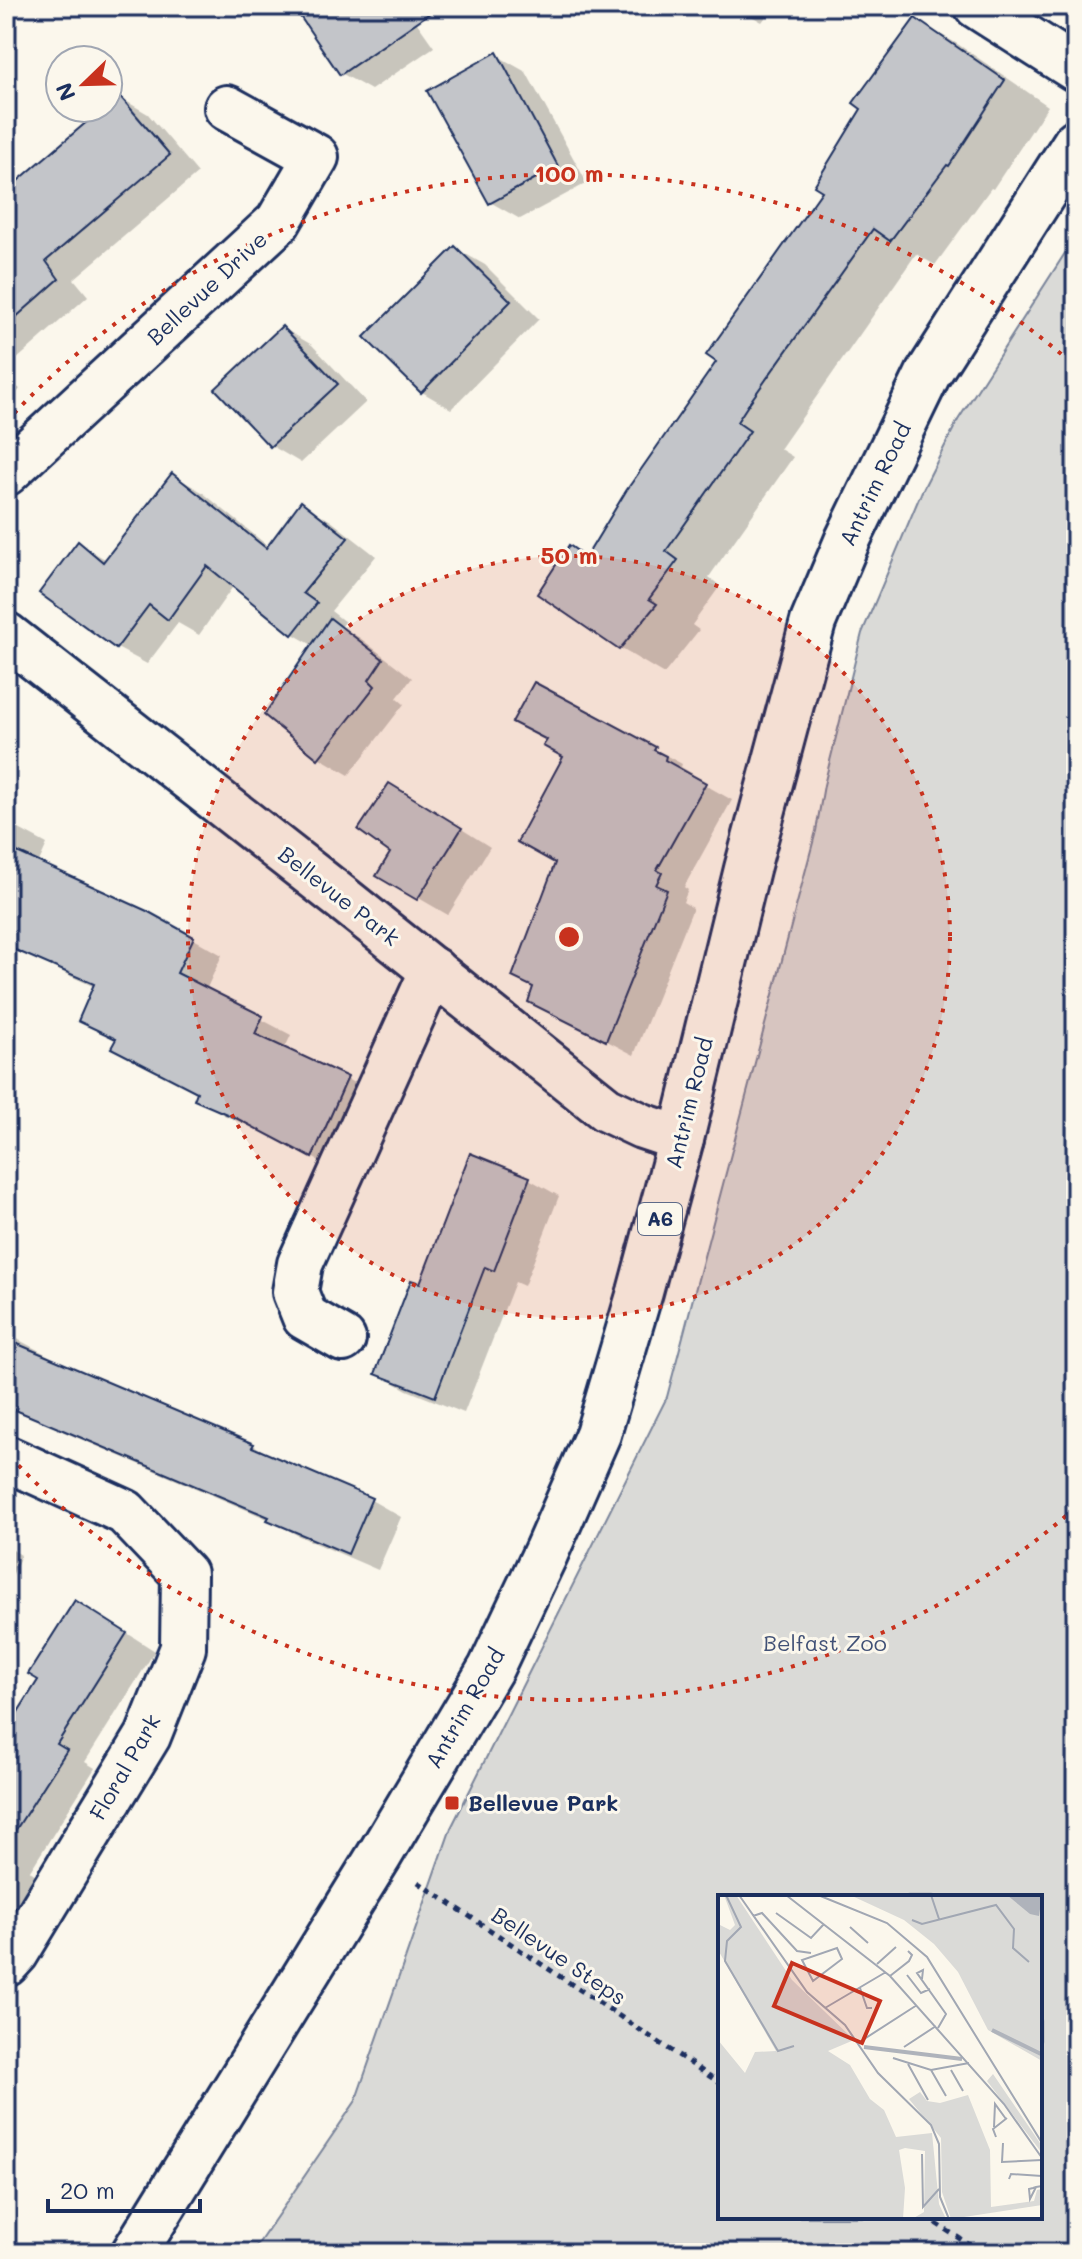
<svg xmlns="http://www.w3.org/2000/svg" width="1082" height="2259" font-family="Mali,sans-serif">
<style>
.green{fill:#dadad7;stroke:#7a849a;stroke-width:2;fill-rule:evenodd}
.shadow{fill:#0003}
.building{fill:#c3c5c9;stroke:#1b2f5e;stroke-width:2}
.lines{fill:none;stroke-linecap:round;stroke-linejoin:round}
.minor-casing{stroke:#1b2f5e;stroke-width:50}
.major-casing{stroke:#1b2f5e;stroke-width:50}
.path{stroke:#1b2f5e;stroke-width:5;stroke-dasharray:6 6;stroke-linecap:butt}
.minor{stroke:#fbf7ec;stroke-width:44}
.major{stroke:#fbf7ec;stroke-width:44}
.ring{fill:none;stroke:#c8321e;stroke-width:4;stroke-dasharray:4 8}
.poi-dot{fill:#c8321e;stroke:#fbf7ec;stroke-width:3}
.labels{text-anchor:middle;stroke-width:6;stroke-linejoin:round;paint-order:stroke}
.shield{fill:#fbf7ec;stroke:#5e6b89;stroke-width:2}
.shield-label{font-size:20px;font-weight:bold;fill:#1b2f5e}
.street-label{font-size:22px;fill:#1b2f5e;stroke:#fbf7ec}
.park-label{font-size:22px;fill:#415176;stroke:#fbf7ec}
.poi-label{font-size:22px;font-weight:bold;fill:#1b2f5e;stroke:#fbf7ec;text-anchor:start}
.inset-river{fill:none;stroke:#afb3bb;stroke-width:4}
.inset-road{fill:none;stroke:#a1a7b3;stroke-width:2}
.view{fill:#c8321e;fill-opacity:0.15;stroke:#c8321e;stroke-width:4}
.inset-edge{fill:none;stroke:#1b2f5e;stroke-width:4}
.centre{fill:#c8321e;stroke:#fbf7ec;stroke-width:4}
.ring-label{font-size:24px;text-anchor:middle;font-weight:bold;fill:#c8321e;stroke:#fbf7ec;stroke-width:6;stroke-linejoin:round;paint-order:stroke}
</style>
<rect width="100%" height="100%" fill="#fbf7ec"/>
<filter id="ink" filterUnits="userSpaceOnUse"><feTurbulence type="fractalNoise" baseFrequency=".0125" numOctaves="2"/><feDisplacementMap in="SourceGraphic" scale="16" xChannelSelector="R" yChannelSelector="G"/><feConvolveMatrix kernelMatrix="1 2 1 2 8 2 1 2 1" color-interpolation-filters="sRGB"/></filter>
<g filter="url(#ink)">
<path class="green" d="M1076,236V2253H252L355,2102L451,1828L667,1397L816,831L824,785L862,633L922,491L958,420ZM720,1897H1040V2217H720Z"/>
<g class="shadow">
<path d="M295,6H405L434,47L371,90L341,73Z"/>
<path d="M734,6H774L762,22Z"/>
<path d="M916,20L959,45L1048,106L993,189L991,188L935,265L916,254L780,449L793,457L709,577L720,586L692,625L699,630L664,674L620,648L588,558L719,362L825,191Z"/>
<path d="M496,55L526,72L587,183L520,219L490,202Z"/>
<path d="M119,97L148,114L198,173L74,279L88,296L6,369V219L106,108Z"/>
<path d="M455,248L485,265L539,319L451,409L422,392Z"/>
<path d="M283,328L312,345L366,402L301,463L272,446L218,389Z"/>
<path d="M6,379L20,389L6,407Z"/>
<path d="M173,475L202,492L269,547L302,504L331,521L376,556L331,611L345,622L341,627L360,638L412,678L397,698L404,704L349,775L320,758L267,714L314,646L293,634L234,585L199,635L178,623L147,664L117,648L42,593L78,544L107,560Z"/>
<path d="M535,685L682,764L681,767L693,774L691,777L732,800L684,887L688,890L683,902L693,908L634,1055L530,1001L558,863L565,757L549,740Z"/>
<path d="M419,802L490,847L448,915L379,875Z"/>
<path d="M6,822L47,844L38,864L146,912L222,955L206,990L291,1035L284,1050L347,1079L376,1096L342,1173L268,1134L226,1116L196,1099L199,1093L117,1040L81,1020L95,987L66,974L37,958L6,923Z"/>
<path d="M529,1179L559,1196L524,1286L515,1282L464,1413L407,1390L377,1373L422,1286Z"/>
<path d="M6,1333L49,1356L48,1358L253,1445L282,1462L371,1500L401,1517L378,1570L299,1536L270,1520L64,1432L6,1400Z"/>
<path d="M6,1546L21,1555L6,1590Z"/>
<path d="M105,1619L155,1651L85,1762L95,1768L30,1871L36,1875L6,1923V1734Z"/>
</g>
<g class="building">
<path d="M293,6H440L340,75Z"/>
<path d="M915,18L1005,80L949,166L947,165L890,241L873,229L750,402L737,422L750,431L666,551L678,560L649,599L657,604L619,650L537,594L569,545L586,557L626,491L716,362L706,355L822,191L814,186L861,109L853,103Z"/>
<path d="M497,52L558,166L489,204L427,91Z"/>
<path d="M119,95L170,155L46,261L59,279L6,326V191L103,108H108V104Z"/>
<path d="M455,246L511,301L421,393L364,337Z"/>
<path d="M282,326L338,384L270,447L215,389Z"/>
<path d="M172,473L266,548L301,501L348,538L303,593L317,603L292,635L207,566L168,620L149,605L116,649L39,593L78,541L103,562Z"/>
<path d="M330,618L383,659L369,680L375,686L318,759L264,715Z"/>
<path d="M534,682L656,747L654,750L666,756L665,760L706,783L657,870L662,873L656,885L667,890L606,1041L528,1002L533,987L512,977L555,863L517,842L563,757L543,746L547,740L512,722Z"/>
<path d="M389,783L462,828L417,900L376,876L390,853L358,830Z"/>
<path d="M6,847L147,911L194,937L177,973L263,1016L255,1034L348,1077L312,1158L236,1118L194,1100L197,1092L111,1048L116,1039L78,1021L94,984L6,946Z"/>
<path d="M470,1153L530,1177L494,1271L485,1267L435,1397L375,1374L411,1280L420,1283Z"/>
<path d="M6,1339L254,1444L252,1447L372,1498L348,1554L267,1520L269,1517L6,1406Z"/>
<path d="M75,1600L127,1633L57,1744L67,1750L6,1845V1731L38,1680L28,1674Z"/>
</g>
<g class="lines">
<g class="minor-casing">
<g id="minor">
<path d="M977,6L1076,69"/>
<path d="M6,473L278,222L316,157L227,108"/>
<path d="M6,635L343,899L606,1109L642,1126L681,1139"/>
<path d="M343,1339L305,1317L295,1292L300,1264L433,970"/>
<path d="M6,1458L125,1512L184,1574L183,1648L148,1736L16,1953L6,1964"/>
</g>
</g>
<g class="major-casing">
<path id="major" d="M134,2253L379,1856L491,1668L546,1552L598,1434L640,1292L681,1139L747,869L813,622L848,539L928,374L1076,142"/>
</g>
<g class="path">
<path d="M418,1882L720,2083"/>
<path d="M926,2217L982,2253"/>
</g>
<use href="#minor" class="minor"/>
<use href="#major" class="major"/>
</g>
</g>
<circle cx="569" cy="937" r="381" fill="#c8321e" fill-opacity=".12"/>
<g class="ring">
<circle cx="569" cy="937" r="381"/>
<path d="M1075 1508A763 763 0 0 1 6 1452M6 422A763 763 0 0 1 1075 366"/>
</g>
<rect class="poi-dot" x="444" y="1795" width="16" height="16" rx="4"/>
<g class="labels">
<rect class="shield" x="638" y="1203" width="44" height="32" rx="6"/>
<g class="shield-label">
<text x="660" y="1226">A6</text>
</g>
<g class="street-label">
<text transform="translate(207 288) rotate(-43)" y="8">Bellevue Drive</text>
<text transform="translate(875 484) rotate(-64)" y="8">Antrim Road</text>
<text transform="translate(339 896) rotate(38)" y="8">Bellevue Park</text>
<text transform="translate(689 1103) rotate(-76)" y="8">Antrim Road</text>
<text transform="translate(465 1708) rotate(-60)" y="8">Antrim Road</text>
<text transform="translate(125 1767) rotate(-60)" y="8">Floral Park</text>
<text transform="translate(559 1956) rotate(34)" y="8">Bellevue Steps</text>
</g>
<g class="park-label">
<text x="825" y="1651">Belfast Zoo</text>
</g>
<g class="poi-label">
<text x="468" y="1811">Bellevue Park</text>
</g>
</g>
<g transform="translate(718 1895)">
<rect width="324" height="324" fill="#fbf7ec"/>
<path d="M6,0H18L74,85L136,145L110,156L132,170L152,204L166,215L178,242L214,238L221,309L228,324H194L206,317L207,256L187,253L181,255L187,293L185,324H0V145L27,178L37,157L58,156L0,55V29L12,35L17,30ZM132,0H324V166L270,135L240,77L216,49L186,25ZM275,179L324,251V258L269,186ZM202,197L209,206L222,208L250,200L272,255L273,312L316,306L319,295L324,294V310L233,324L224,297L223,243L191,204Z" fill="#dadad7"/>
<path d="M289,0H324L321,21L312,19Z" fill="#afb3bb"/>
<path class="inset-river" d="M274,135L323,159M146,152L244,164"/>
<path class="inset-road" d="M8,0L23,32L9,46L7,66L60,156L76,151M21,0L89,97L127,130L160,178L213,230L221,249L222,302L231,324M68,0L172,81L286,209L324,263M100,0L169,28L209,62L324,248M213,0L221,24M58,18L93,43L106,29M35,21L44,18L79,56L93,58M194,25L204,29L278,10L296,34L295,53L311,67M132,32L150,48M119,53L124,64L95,86L84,65ZM159,69L178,52M189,80L203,98L212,94M172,81L191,66L194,60L190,56M204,84L205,75L199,78L228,119L220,133M142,93L149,113H154M107,113L168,77M140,148L199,110M186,152L218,131M175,163L213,175L251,168M190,169L210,205M213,175L228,201M233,175L245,196M276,232L277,209L288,224M278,242L275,234L289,223M285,248L284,267L324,265M204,259L205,312L221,294M291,284L293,279L324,281M318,292L312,304L311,294L315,293L318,292L324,291"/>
<path class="view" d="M74,68L162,106L144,148L56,111Z"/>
<rect width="324" height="324" class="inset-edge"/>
</g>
<circle cx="569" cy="937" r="12" class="centre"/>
<g class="ring-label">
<text x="569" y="182">100 m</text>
<text x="569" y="564">50 m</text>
</g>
<rect width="1082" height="2259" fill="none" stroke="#fbf7ec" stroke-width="32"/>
<rect x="16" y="16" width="1050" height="2227" fill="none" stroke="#1b2f5e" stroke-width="3" filter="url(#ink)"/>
<g transform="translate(84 84) rotate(247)"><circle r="38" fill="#fbf7ec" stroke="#a1a7b3" stroke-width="2"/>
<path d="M0-6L14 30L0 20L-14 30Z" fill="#c8321e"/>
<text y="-12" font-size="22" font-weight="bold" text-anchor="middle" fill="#1b2f5e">N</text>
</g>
<path d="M48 2199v12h152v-12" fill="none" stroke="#1b2f5e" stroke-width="4"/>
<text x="60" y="2199" font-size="24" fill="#1b2f5e" stroke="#fbf7ec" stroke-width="6" paint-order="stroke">20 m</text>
</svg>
